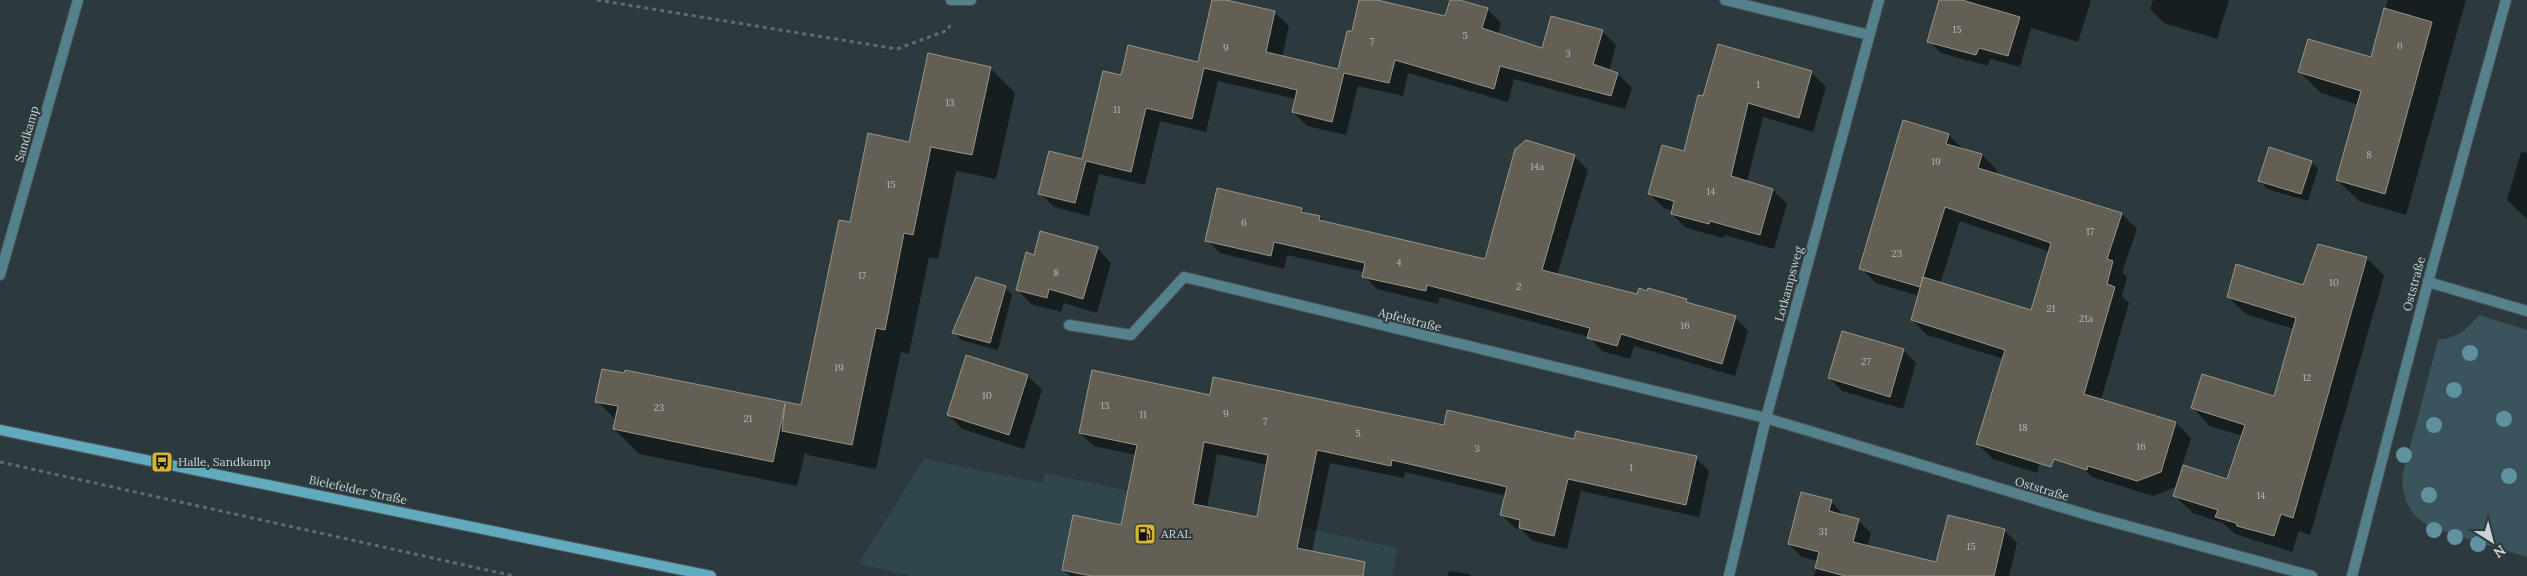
<svg xmlns="http://www.w3.org/2000/svg" width="2527" height="576" font-family="Lora,serif">
<style>
.built{fill:#31464c}
.green{fill:#39545c}
.shadow{fill:#0007;fill-rule:evenodd}
.building{fill:#635f54;stroke:#999589;fill-rule:evenodd}
.lines{fill:none;stroke-linecap:round;stroke-linejoin:round}
.street-casing{stroke:#495559;stroke-width:12}
.secondary-casing{stroke:#495559;stroke-width:12}
.path{stroke:#5f6b6e;stroke-width:3;stroke-dasharray:4 4;stroke-linecap:butt}
.street{stroke:#55818d;stroke-width:10}
.secondary{stroke:#62aabd;stroke-width:10}
.tree{fill:#5f919e}
.labels{text-anchor:middle;stroke-width:4;stroke-linejoin:round;paint-order:stroke}
.number-label{font-size:10px;fill:#b1b7b6}
.street-label{font-size:12px;fill:#cbd4d6;stroke:#2c393d}
.poi-label{font-size:12px;fill:#cbd4d6;stroke:#2c393d;text-anchor:start}
</style>
<rect width="100%" height="100%" fill="#2c393d"/>
<path class="built" d="M924,459L1043,483L1045,473L1398,548L1392,576H913L858,564Z"/>
<path class="green" d="M2479,315L2527,330V557L2429,527L2414,515L2406,501L2402,486L2403,474L2438,340C2459,337 2465,331 2479,315Z"/>
<g class="shadow">
<path d="M1214,0L1275,13L1289,26L1282,57L1339,70L1353,33L1360,0H1372L1446,18L1451,0H1454L1487,9L1501,23L1498,34L1543,49L1602,31L1616,45L1609,71L1618,74L1632,88L1625,109L1514,79L1508,102L1408,73L1403,96L1358,86L1346,135L1307,126L1293,112L1296,99L1218,81L1206,132L1160,121L1145,185L1099,174L1089,216L1054,207L1040,193L1083,161L1122,77L1199,64Z"/>
<path d="M1940,0H2091L2078,42L2031,28L2020,67L1990,59L1988,66L1941,53L1929,41Z"/>
<path d="M2153,0H2229L2217,39L2164,23L2150,9Z"/>
<path d="M2388,0H2466L2406,215L2359,201L2337,180L2358,105L2321,93L2300,72L2371,58Z"/>
<path d="M990,68L1015,93L996,179L956,171L938,259L929,257L909,354L901,352L876,469L808,455L805,452L797,486L639,454L614,429L616,420L597,401L603,370L802,407L851,223L910,143Z"/>
<path d="M1811,72L1826,87L1813,132L1763,117L1747,182L1773,190L1787,204L1774,249L1725,235L1723,238L1686,228L1672,214L1673,211L1664,208L1650,194L1684,153L1704,98Z"/>
<path d="M1949,135L1964,150L1982,155L1997,170L1996,174L2122,214L2137,229L2122,272L2127,277L2122,296L2129,303L2101,400L2176,423L2191,438L2182,466L2228,481L2243,436L2210,426L2193,408L2275,398L2294,329L2246,314L2228,297L2303,286L2367,258L2384,276L2310,535L2299,531L2292,552L2235,534L2223,523L2193,513L2175,496L2178,486L2153,496L2092,477L2047,432L2037,473L1993,459L1978,444L2004,359L1927,335L1912,320L1919,296L1876,283L1861,268ZM1960,221L2050,252L2032,312L1940,284Z"/>
<path d="M2521,152L2527,153V219L2507,200Z"/>
<path d="M1574,156L1588,170L1557,275L1638,296L1648,293L1649,290L1735,317L1748,331L1735,376L1634,346L1630,359L1602,351L1589,337L1440,297L1438,304L1377,289L1364,276V272L1287,255L1284,269L1220,253L1207,240L1301,209L1306,214L1320,217L1325,223L1486,260Z"/>
<path d="M2311,162L2318,169L2308,201L2267,189L2260,181Z"/>
<path d="M1097,248L1111,263L1097,313L1064,303L1061,312L1031,304L1017,289Z"/>
<path d="M1005,287L1012,295L998,350L961,340L954,332Z"/>
<path d="M1903,350L1916,363L1903,409L1842,391L1829,378Z"/>
<path d="M1028,376L1042,390L1024,449L962,429L948,414Z"/>
<path d="M1211,396L1575,440L1696,458L1709,471L1699,517L1581,491L1567,549L1533,541L1522,530L1515,528L1502,515L1506,496L1405,472L1404,478L1330,463L1312,552L1354,576H1070L1063,570L1122,526L1136,455L1094,446L1080,433ZM1217,454L1268,465L1258,519L1207,508Z"/>
<path d="M1831,501L1844,516L1858,520L1871,533L1867,547L1937,564L2004,530L2017,543L2009,576H1814L1818,561L1802,557L1789,544Z"/>
<path d="M1449,571L1469,574L1471,576H1448Z"/>
</g>
<g class="building">
<path d="M1212,0H1226L1275,11L1266,52L1338,69L1347,31H1352L1359,0H1377L1445,16L1450,0H1459L1488,8L1482,28L1542,48L1551,16L1603,30L1593,64L1618,73L1611,96L1500,66L1494,89L1395,60L1389,83L1344,73L1332,122L1292,112L1297,90L1204,68L1192,119L1146,108L1131,172L1086,161L1075,203L1038,194L1049,151L1082,159L1103,71L1121,75L1128,45L1198,62Z"/>
<path d="M1939,0H1962L2020,17L2008,56L1979,48L1976,55L1927,42Z"/>
<path d="M2384,8L2432,22L2385,194L2336,180L2361,91L2298,72L2308,39L2371,57Z"/>
<path d="M1718,44L1812,71L1799,118L1748,103L1731,176L1773,189L1760,235L1710,221L1709,224L1671,214L1674,201L1648,194L1662,145L1684,151L1698,95L1703,96Z"/>
<path d="M928,53L991,67L972,155L931,147L913,235L904,233L885,330L876,328L852,445L782,431L785,404L773,462L613,429L618,406L595,402L602,369L624,373L625,370L801,405L839,220L850,222L868,133L909,142Z"/>
<path d="M1903,120L1949,134L1946,144L1982,154L1978,168L2122,213L2107,259L2113,261L2107,284L2115,287L2084,394L2176,422L2161,472L2137,481L2088,466L2087,470L2054,459L2051,467L1976,444L2005,350L1911,320L1923,277L2031,310L2051,243L1945,207L1920,287L1859,269Z"/>
<path d="M1526,140L1575,155L1542,270L1637,294L1639,288L1647,291L1648,288L1687,299L1686,302L1736,316L1722,364L1621,334L1617,346L1587,338L1590,328L1427,285L1426,291L1362,277L1365,263L1274,242L1271,256L1205,241L1217,188L1302,208L1301,212L1320,216L1319,220L1485,259L1515,149Z"/>
<path d="M2269,147L2312,161L2301,194L2258,181Z"/>
<path d="M1040,231L1098,247L1083,299L1049,289L1047,298L1016,290L1026,252L1034,255Z"/>
<path d="M2318,244L2367,257L2293,518L2281,514L2274,536L2237,526L2236,523L2215,517L2218,510L2173,496L2183,465L2227,479L2245,425L2191,408L2202,374L2274,396L2296,318L2227,297L2236,264L2303,285Z"/>
<path d="M976,277L1006,286L990,343L952,333Z"/>
<path d="M1842,331L1904,349L1890,397L1828,378Z"/>
<path d="M966,355L1028,375L1009,435L947,415Z"/>
<path d="M1092,370L1210,395L1213,377L1444,425L1447,410L1574,439L1576,431L1697,456L1686,505L1568,479L1554,536L1519,528L1520,520L1500,515L1507,487L1392,460L1391,466L1317,450L1297,548L1365,562L1363,576H1091L1062,570L1073,515L1121,525L1137,445L1079,433ZM1204,442L1268,455L1257,517L1193,504Z"/>
<path d="M1801,492L1832,500L1829,511L1859,519L1853,542L1936,562L1948,515L2005,529L1994,576H1845L1815,568L1819,552L1788,544Z"/>
</g>
<g class="lines">
<g class="street-casing">
<g id="street">
<path d="M951,0H971"/>
<path d="M1725,0L1869,35"/>
<path d="M0,275L78,0"/>
<path d="M2428,282L2527,311"/>
<path d="M1069,325L1131,335L1184,277L1766,418L2091,516L2312,576"/>
<path d="M1729,576L1766,418L1879,0"/>
<path d="M2352,576L2428,282L2506,0"/>
</g>
</g>
<g class="secondary-casing">
<path id="secondary" d="M0,430L711,576"/>
</g>
<g class="path">
<path d="M597,0L897,49L948,30L950,25"/>
<path d="M0,462L514,576"/>
</g>
<use href="#street" class="street"/>
<use href="#secondary" class="secondary"/>
</g>
<g class="tree">
<circle cx="2470" cy="353" r="8"/>
<circle cx="2454" cy="390" r="8"/>
<circle cx="2504" cy="419" r="8"/>
<circle cx="2434" cy="425" r="8"/>
<circle cx="2404" cy="455" r="8"/>
<circle cx="2509" cy="476" r="8"/>
<circle cx="2429" cy="495" r="8"/>
<circle cx="2434" cy="530" r="8"/>
<circle cx="2455" cy="537" r="8"/>
<circle cx="2478" cy="544" r="8"/>
</g>
<defs>
<g id="bus-square" transform="scale(1.125)"><rect x="-9" y="-9" width="18" height="18" rx="4" fill="#d6b534" stroke="#2c393d"/><path d="M-5-6H5V4H4V6H2V4H-2V6H-4V4H-5ZM-3.5-4V0h7V-4ZM-3.5 1.2v1.5H-2V1.2ZM2 1.2v1.5H3.5V1.2Z" fill="#111"/></g>
<g id="fuel-square" transform="scale(1.125)"><rect x="-9" y="-9" width="18" height="18" rx="4" fill="#d6b534" stroke="#2c393d"/><path d="M-5.5-6h7V0h2V4h1.3V-2.5L3-4.5l.8-.8L6-3V5H2.5V1h-1V6h-7ZM-4.2-4.7v3.2H.2V-4.7Z" fill="#111"/></g>
</defs>
<g fill-rule="evenodd">
<use href="#bus-square" x="162" y="462"/>
<use href="#fuel-square" x="1145" y="534"/>
</g>
<g class="labels">
<g class="number-label">
<text x="1957" y="33">15</text>
<text x="1465" y="39">5</text>
<text x="1372" y="45">7</text>
<text x="2400" y="49">6</text>
<text x="1226" y="51">9</text>
<text x="1568" y="57">3</text>
<text x="1758" y="88">1</text>
<text x="950" y="106">13</text>
<text x="1117" y="113">11</text>
<text x="2369" y="158">8</text>
<text x="1936" y="165">19</text>
<text x="1537" y="170">14a</text>
<text x="891" y="188">15</text>
<text x="1711" y="195">14</text>
<text x="1244" y="226">6</text>
<text x="2090" y="235">17</text>
<text x="1897" y="257">23</text>
<text x="1399" y="266">4</text>
<text x="1056" y="276">8</text>
<text x="862" y="279">17</text>
<text x="2334" y="286">10</text>
<text x="1519" y="290">2</text>
<text x="2051" y="312">21</text>
<text x="2086" y="322">21a</text>
<text x="1685" y="329">16</text>
<text x="1866" y="365">27</text>
<text x="839" y="371">19</text>
<text x="2307" y="381">12</text>
<text x="987" y="399">10</text>
<text x="1105" y="409">13</text>
<text x="659" y="411">23</text>
<text x="1226" y="417">9</text>
<text x="1143" y="418">11</text>
<text x="748" y="422">21</text>
<text x="1265" y="425">7</text>
<text x="2023" y="431">18</text>
<text x="1358" y="437">5</text>
<text x="2141" y="450">16</text>
<text x="1477" y="452">3</text>
<text x="1631" y="471">1</text>
<text x="2261" y="499">14</text>
<text x="1823" y="535">31</text>
<text x="1971" y="550">15</text>
</g>
<g class="street-label">
<text transform="translate(27 134) rotate(-74)" y="4">Sandkamp</text>
<text transform="translate(1789 284) rotate(-75)" y="4">Lotkampsweg</text>
<text transform="translate(2414 284) rotate(-75)" y="4">Oststraße</text>
<text transform="translate(1410 320) rotate(14)" y="4">Apfelstraße</text>
<text transform="translate(2042 489) rotate(17)" y="4">Oststraße</text>
<text transform="translate(358 490) rotate(12)" y="4">Bielefelder Straße</text>
</g>
<g class="poi-label">
<text x="178" y="466">Halle, Sandkamp</text>
<text x="1161" y="538">ARAL</text>
</g>
</g>
<g transform="translate(2492 541) rotate(144)" stroke="#2c393d" stroke-width="4" paint-order="stroke">
<path d="M0-4L9 19L0 12L-9 19Z" fill="#cbd4d6"/>
<text y="-8" font-size="14" font-weight="bold" text-anchor="middle" fill="#cbd4d6">N</text>
</g>
</svg>
